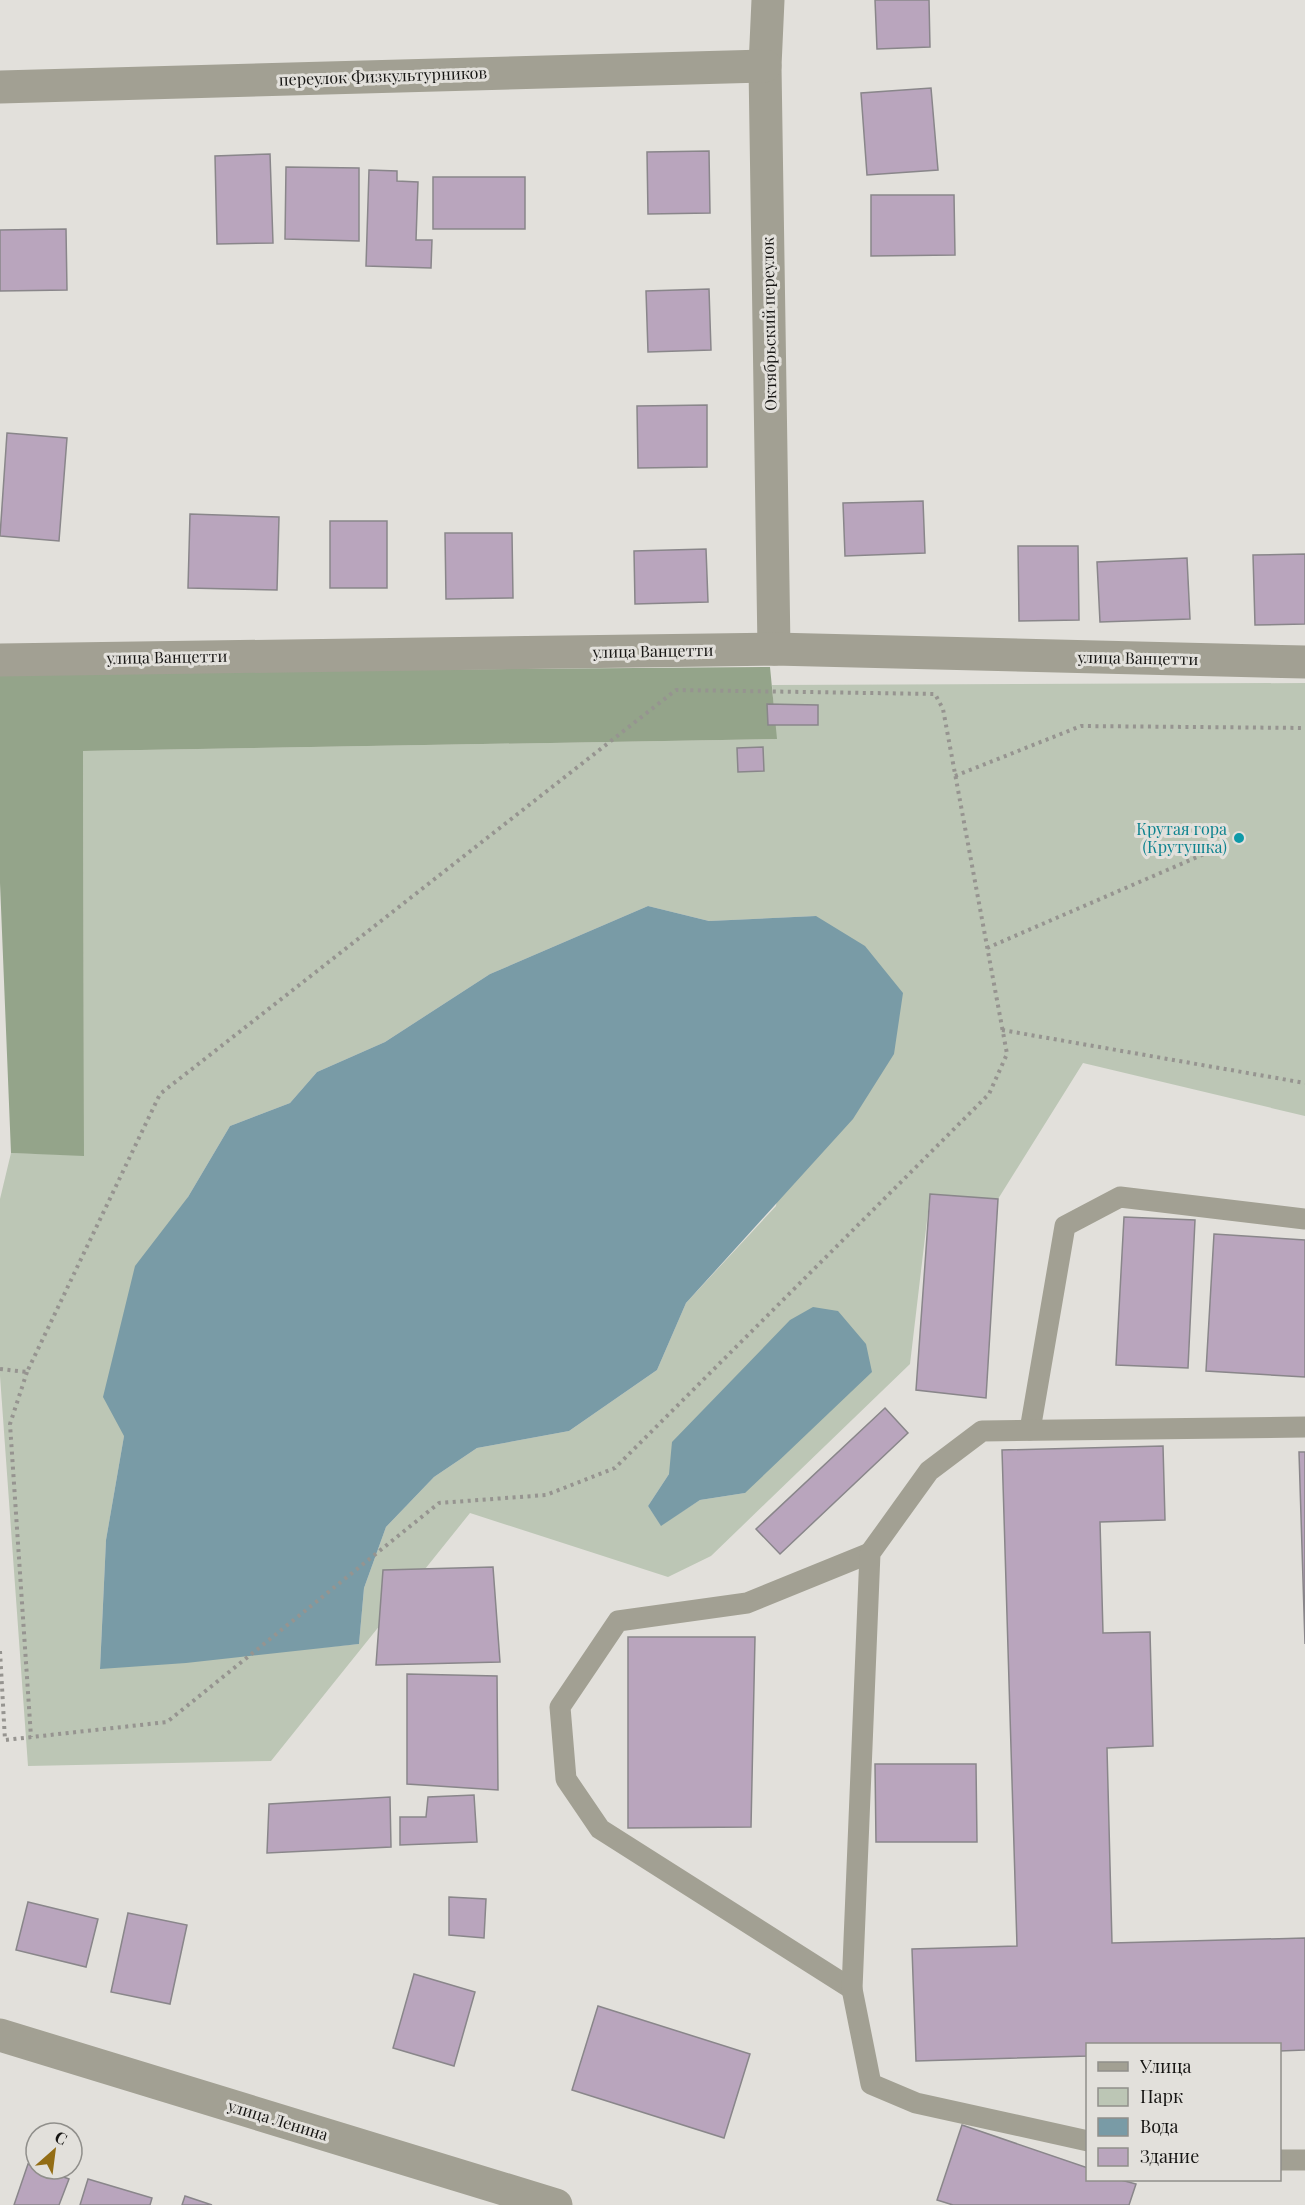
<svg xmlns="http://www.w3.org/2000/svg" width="1305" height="2205" font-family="'Playfair Display',serif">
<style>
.green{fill:#bcc6b5;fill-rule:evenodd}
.forest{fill:#94a48a}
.water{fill:#799ba6}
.building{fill:#b9a5bd;stroke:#89868a;stroke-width:1.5}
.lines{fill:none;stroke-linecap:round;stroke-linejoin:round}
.path{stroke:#969490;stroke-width:4;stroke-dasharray:3 4.5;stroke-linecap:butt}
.service{stroke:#a2a093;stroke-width:21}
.minor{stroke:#a2a093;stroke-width:33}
.tertiary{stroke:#a2a093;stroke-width:33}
.culture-dot{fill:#0f9aa8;stroke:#e2e0db;stroke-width:2}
.labels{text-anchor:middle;stroke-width:6;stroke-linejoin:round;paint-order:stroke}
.street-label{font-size:16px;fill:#161513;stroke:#e2e0db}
.culture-label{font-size:16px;fill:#0d838f;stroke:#e2e0db;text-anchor:end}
</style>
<rect width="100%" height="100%" fill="#e2e0db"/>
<path class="green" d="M1305,683V1116L1083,1063L998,1199L930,1195L910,1364L711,1556L668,1577L470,1513L271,1761L28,1766L0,1376V1199L11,1153L84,1155L83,751L776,739L772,685ZM648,906L709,921L816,916L776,1206L686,1303L657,1370L569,1431L477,1448L434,1477L386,1527L364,1588L359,1644L100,1668L106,1540L124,1436L188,1197L230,1126L290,1103L317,1072L385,1042L490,974ZM669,1474L745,1493L700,1500L661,1525L648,1506Z"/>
<path class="forest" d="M770,667L777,739L83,751L84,1156L11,1153L0,883V673Z"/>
<g class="water">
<path d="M648,906L709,921L816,916L865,946L903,993L894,1054L853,1119L686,1303L657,1370L569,1431L477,1448L434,1477L386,1527L364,1588L359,1644L186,1663L100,1669L106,1540L124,1436L103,1397L135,1266L188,1197L230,1126L290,1103L317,1072L385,1042L490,974Z"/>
<path d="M813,1307L838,1311L866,1344L872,1372L745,1493L700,1500L661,1526L648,1506L669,1474L672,1442L790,1320Z"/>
</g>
<g class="building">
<path d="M875,0H929L930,47L877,49Z"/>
<path d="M931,88L938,170L867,175L861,93Z"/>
<path d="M709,151L710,213L648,214L647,152Z"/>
<path d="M270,154L273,243L217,244L215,156Z"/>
<path d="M286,167L359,168V241L285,239Z"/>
<path d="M369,170L397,171V181L418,182L416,240H432L431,268L366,266Z"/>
<rect x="433" y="177" width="92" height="52"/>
<path d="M871,195H954L955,255L871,256Z"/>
<path d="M66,229L67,290L0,291V230Z"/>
<path d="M709,289L711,350L648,352L646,291Z"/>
<path d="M707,405V467L638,468L637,406Z"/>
<path d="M7,433L67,438L59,541L0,536Z"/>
<path d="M923,501L925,553L845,556L843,503Z"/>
<path d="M190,514L279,517L277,590L188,588Z"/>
<rect x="330" y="521" width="57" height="67"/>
<path d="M445,533H512L513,598L446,599Z"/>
<path d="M1018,546H1078L1079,620L1019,621Z"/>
<path d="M706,549L708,602L635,604L634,551Z"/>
<path d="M1305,554V624L1255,625L1253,555Z"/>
<path d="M1187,558L1190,619L1100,622L1097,562Z"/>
<path d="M767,704L818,705V725H768Z"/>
<path d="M763,747L764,771L738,772L737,748Z"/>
<path d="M930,1194L998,1199L986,1398L916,1390Z"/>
<path d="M1124,1217L1195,1220L1188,1368L1116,1365Z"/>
<path d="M1214,1234L1305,1240V1377L1206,1371Z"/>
<path d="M885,1408L908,1433L780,1554L756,1529Z"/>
<path d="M1163,1446L1165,1520L1100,1522L1103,1633L1150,1632L1153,1746L1107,1748L1112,1943L1305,1938V2050L1280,2051V2044H1088V2056L916,2061L912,1949L1017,1946L1002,1450Z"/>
<path d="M1299,1452H1305V1644Z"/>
<path d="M493,1567L500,1662L376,1665L383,1570Z"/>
<path d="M628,1637H755L751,1827L628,1828Z"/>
<path d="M407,1674L497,1676L498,1790L407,1784Z"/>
<path d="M875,1764H976L977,1842H876Z"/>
<path d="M474,1795L477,1842L400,1845V1817H426L428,1797Z"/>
<path d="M390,1797L391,1847L267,1853L269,1804Z"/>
<path d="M449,1897L486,1899L484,1938L449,1935Z"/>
<path d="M28,1902L98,1919L86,1967L16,1950Z"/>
<path d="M128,1913L187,1925L170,2004L111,1992Z"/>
<path d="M414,1974L475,1992L454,2066L393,2048Z"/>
<path d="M598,2006L750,2054L724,2138L572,2090Z"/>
<path d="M962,2125L1088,2168V2180H1121L1136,2184L1129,2205H953L937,2200Z"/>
<path d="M28,2164L69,2179L59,2205H14Z"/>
<path d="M88,2179L152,2198L150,2205H80Z"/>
<path d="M185,2196L212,2205H182Z"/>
</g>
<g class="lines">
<g class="path">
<path d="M955,776L1081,726L1305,728"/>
<path d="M987,948L1218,848"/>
<path d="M1002,1030L1305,1083"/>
<path d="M0,1369L27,1372L160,1094L676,690L935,694L943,709L1007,1054L989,1094L615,1468L546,1495L439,1503L167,1722L5,1740L0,1651"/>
<path d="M27,1372L10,1424L31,1737"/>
</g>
<g class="service">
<path d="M1030,1430L1065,1226L1120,1197L1305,1219"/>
<path d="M852,1989L600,1829L566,1779L560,1707L618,1621L747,1603L870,1553"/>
<path d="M1088,2141L916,2103L871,2084L852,1989L870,1553L929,1471L982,1431L1305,1427"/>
<path d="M1280,2160H1305"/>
</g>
<g class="minor">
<path d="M768,0L765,66L774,649"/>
<path d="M0,87L765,66"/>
<path d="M0,660L774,649L1305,662"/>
</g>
<path class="tertiary" d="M0,2035L556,2205"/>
</g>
<circle class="culture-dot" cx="1239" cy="838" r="6"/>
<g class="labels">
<g class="street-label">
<text transform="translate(383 76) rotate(-2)" y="6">переулок Физкультурников</text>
<text transform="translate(769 324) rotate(-91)" y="6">Октябрьский переулок</text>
<text transform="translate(653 651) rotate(-1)" y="6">улица Ванцетти</text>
<text transform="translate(167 657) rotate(-1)" y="6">улица Ванцетти</text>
<text transform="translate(1138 658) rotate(1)" y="6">улица Ванцетти</text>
<text transform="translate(278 2120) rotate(17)" y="6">улица Ленина</text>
</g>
<g class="culture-label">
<text x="1227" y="835">Крутая гора<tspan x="1227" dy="18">(Крутушка)</tspan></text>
</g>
</g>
<rect x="1086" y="2043" width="195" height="138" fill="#e2e0db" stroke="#908f8b" stroke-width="1.5"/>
<rect x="1098" y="2062" width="30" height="9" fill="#a2a093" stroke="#908f8b" stroke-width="1.5"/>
<text x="1140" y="2073" font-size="18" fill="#161513">Улица</text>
<rect x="1098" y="2088" width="30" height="18" fill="#bcc6b5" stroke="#908f8b" stroke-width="1.5"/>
<text x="1140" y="2103" font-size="18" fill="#161513">Парк</text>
<rect x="1098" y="2118" width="30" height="18" fill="#799ba6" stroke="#908f8b" stroke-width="1.5"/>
<text x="1140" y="2133" font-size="18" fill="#161513">Вода</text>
<rect x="1098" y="2148" width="30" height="18" fill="#b9a5bd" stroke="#908f8b" stroke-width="1.5"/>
<text x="1140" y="2163" font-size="18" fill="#161513">Здание</text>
<g transform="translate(54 2151) rotate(28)"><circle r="28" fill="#e2e0db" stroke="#908f8b" stroke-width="1.5"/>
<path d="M0-4.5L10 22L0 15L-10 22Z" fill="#936d15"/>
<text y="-9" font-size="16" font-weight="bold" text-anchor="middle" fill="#161513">С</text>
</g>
</svg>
